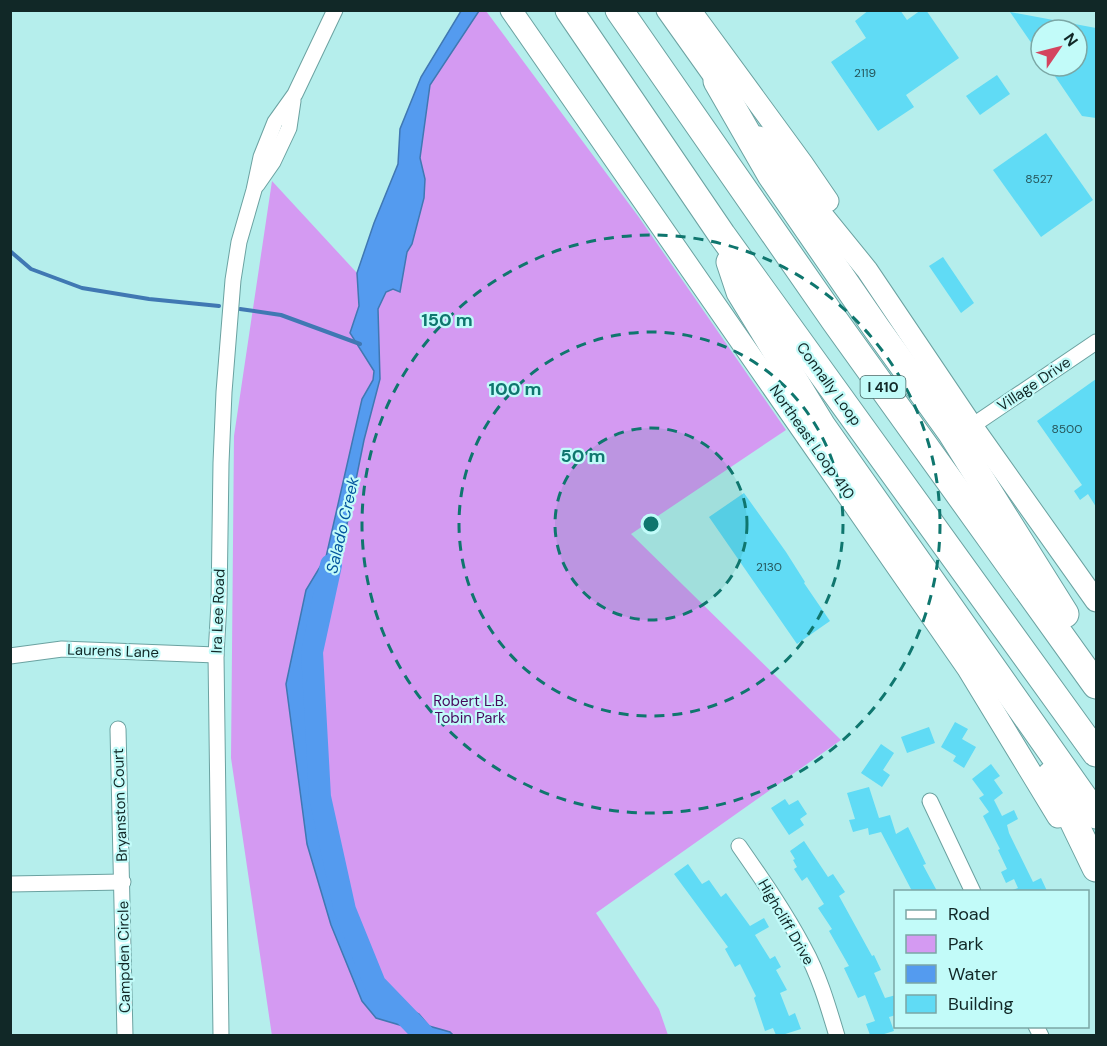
<svg xmlns="http://www.w3.org/2000/svg" width="1107" height="1046" font-family="'DM Sans',sans-serif">
<style>
.green{fill:#d49af2}
.water{fill:#549bef;stroke:#4078b3;stroke-width:1.5}
.lines{fill:none;stroke-linecap:round;stroke-linejoin:round}
.stream{stroke:#4078b3;stroke-width:4}
.river{stroke:#549bef;stroke-width:22}
.building{fill:#60dbf5}
.minor-casing{stroke:#6ba2a1;stroke-width:17}
.secondary-casing{stroke:#6ba2a1;stroke-width:23}
.motorway-casing{stroke:#6ba2a1;stroke-width:29}
.minor{stroke:#fff;stroke-width:15}
.secondary{stroke:#fff;stroke-width:21}
.motorway{stroke:#fff;stroke-width:27}
.ring{fill:none;stroke:#0f766e;stroke-width:3;stroke-dasharray:10 8}
.labels{text-anchor:middle;stroke-width:4.5;stroke-linejoin:round;paint-order:stroke}
.number-label{font-size:12px;fill:#25555a}
.shield{fill:#c2fbf9;stroke:#466766;stroke-width:1.5}
.shield-label{font-size:14px;font-weight:bold;fill:#112827}
.street-label{font-size:15px;fill:#112827;stroke:#c2fbf9}
.park-label{font-size:15px;fill:#470a5e;stroke:#c2fbf9}
.water-label{font-size:16px;font-style:italic;fill:#03549e;stroke:#c2fbf9}
.centre{fill:#0f766e;stroke:#c2fbf9;stroke-width:3}
.ring-label{font-size:18px;text-anchor:middle;font-weight:bold;fill:#0f766e;stroke:#c2fbf9;stroke-width:4.5;stroke-linejoin:round;paint-order:stroke}
</style>
<rect width="100%" height="100%" fill="#b5eeec"/>
<path class="green" d="M461,11H486L638,216L786,430L631,534L841,740L596,913L659,1009L668,1035L272,1036L231,758L234,436L272,181L357,273L374,223L398,164L400,129L421,77Z"/>
<path class="water" d="M461,11H479L430,85L420,158L425,179L424,198L412,244L407,252L400,292L393,289L386,292L378,309L380,379L364,440L340,559L313,618L309,637L306,701L312,754L325,789L332,869L339,898L372,990L386,1006L407,1008L419,1014L429,1026L450,1032L453,1035H411L403,1026L376,1018L362,1001L331,925L307,844L286,684L306,590L326,557L362,399L373,380L374,371L350,333L359,306L357,273L374,223L398,164L400,129L421,77Z"/>
<g class="lines">
<g class="stream">
<path d="M10,251L31,269L82,288L149,299L219,306"/>
<path d="M240,309L281,315L360,344"/>
</g>
<path class="river" d="M331,565L312,652L320,797L345,910L375,984L425,1036"/>
</g>
<g class="building">
<path d="M869,10H900L907,20L921,10H926L959,58L906,95L914,107L878,131L831,62L866,38L855,21Z"/>
<path d="M1010,12L1096,28V118L1082,116L1048,66H1077V30H1041V57Z"/>
<path d="M997,75L1010,94L980,115L966,96Z"/>
<path d="M1046,133L1093,200L1041,237L993,170Z"/>
<path d="M943,257L974,303L961,313L929,266Z"/>
<path d="M1096,379V507L1088,494L1080,500L1074,491L1082,485L1037,421Z"/>
<path d="M744,493L786,552L805,582L804,583L830,621L797,644L709,517Z"/>
<path d="M955,722L968,729L962,739L976,747L964,768L953,761L956,756L941,747Z"/>
<path d="M929,727L935,743L907,753L901,737Z"/>
<path d="M881,744L894,753L883,770L890,775L882,787L861,773Z"/>
<path d="M991,764L1000,776L994,780L1003,793L994,800L1002,816L1014,810L1018,819L1007,825L1009,833L1033,882L1041,878L1047,891H1010L1018,888L1014,879L1006,883L1001,872L1007,869L998,850L1000,849L983,816L989,812L979,798L984,795L972,779Z"/>
<path d="M869,787L879,818L890,815L896,834L908,827L926,864L923,865L937,891H912L881,832L869,835L868,828L853,832L849,820L855,819L847,793Z"/>
<path d="M785,799L789,805L798,800L807,814L800,819L804,825L789,835L771,808Z"/>
<path d="M804,841L828,877L833,874L845,892L839,896L872,956L874,955L881,970L874,973L885,998L896,995V1015L889,1017L894,1031L881,1035H870L866,1024L875,1021L865,995L858,998L844,968L849,966L829,931L832,929L818,908L824,904L807,877L802,881L794,869L797,867L793,860L795,859L790,851Z"/>
<path d="M688,864L702,884L709,880L721,897L726,893L750,926L764,918L769,927L755,935L770,959L775,956L781,967L776,970L787,990L780,993L789,1016L795,1013L801,1029L782,1035H776L773,1028L765,1031L754,998L756,996L740,964L735,967L725,949L728,947L674,874Z"/>
</g>
<g class="lines">
<g class="minor-casing">
<g id="minor">
<path d="M257,185L273,162L289,128L293,101"/>
<path d="M972,426L1096,342"/>
<path d="M10,656L62,649L216,655"/>
<path d="M118,729L125,1036"/>
<path d="M930,801L973,892"/>
<path d="M739,846C762,879 785,912 804,948C819,975 828,1006 837,1036"/>
<path d="M10,884L123,882"/>
<path d="M1036,1026L1041,1036"/>
<path d="M221,1036L216,655L219,603L221,463L224,392L233,280L239,242L254,190L261,157L275,122L295,94L335,10"/>
</g>
</g>
<g class="secondary-casing">
<g id="secondary">
<path d="M511,10L968,669L1058,817"/>
<path d="M667,10L726,93"/>
<path d="M690,10L802,163L828,201"/>
<path d="M759,137L867,270L972,426L1096,601"/>
</g>
</g>
<g class="motorway-casing">
<g id="motorway">
<path d="M569,10L722,235L1096,753"/>
<path d="M619,10L835,321L1096,685"/>
<path d="M717,81L771,175L877,329L951,432L1065,614"/>
<path d="M730,262L740,292L822,426L1096,815"/>
<path d="M1051,775L1096,868"/>
</g>
</g>
<use href="#minor" class="minor"/>
<use href="#secondary" class="secondary"/>
<use href="#motorway" class="motorway"/>
</g>
<circle cx="651" cy="524" r="96" fill="#0f766e" fill-opacity=".12"/>
<g class="ring">
<circle cx="651" cy="524" r="96"/>
<circle cx="651" cy="524" r="192"/>
<circle cx="651" cy="524" r="289"/>
</g>
<g class="labels">
<g class="number-label">
<text x="865" y="77">2119</text>
<text x="1039" y="183">8527</text>
<text x="1067" y="433">8500</text>
<text x="769" y="571">2130</text>
</g>
<rect class="shield" x="860.5" y="376" width="45" height="22" rx="4.5"/>
<g class="shield-label">
<text x="883" y="392">I 410</text>
</g>
<g class="street-label">
<text transform="translate(829 384) rotate(54)" y="5">Connally Loop</text>
<text transform="translate(1034 384) rotate(-34)" y="5">Village Drive</text>
<text transform="translate(812 442) rotate(55)" y="5">Northeast Loop 410</text>
<text transform="translate(218 611) rotate(-88)" y="5">Ira Lee Road</text>
<text transform="translate(113 651) rotate(2)" y="5">Laurens Lane</text>
<text transform="translate(120 805) rotate(-92)" y="5">Bryanston Court</text>
<text transform="translate(786 922) rotate(60)" y="5">Highcliff Drive</text>
<text transform="translate(124 957) rotate(-91)" y="5">Campden Circle</text>
</g>
<g class="park-label">
<text x="470" y="706">Robert L.B.<tspan x="470" dy="17">Tobin Park</tspan></text>
</g>
<g class="water-label">
<text transform="translate(342 525) rotate(-77)" y="6">Salado Creek</text>
</g>
</g>
<circle cx="651" cy="524" r="9" class="centre"/>
<g class="ring-label">
<text x="447" y="326">150 m</text>
<text x="515" y="395">100 m</text>
<text x="583" y="462">50 m</text>
</g>
<rect width="1107" height="1046" fill="none" stroke="#112827" stroke-width="24"/>
<rect x="894" y="890" width="195" height="138" fill="#c2fbf9" stroke="#7ba7a5" stroke-width="1.5"/>
<rect x="906" y="910" width="30" height="9" fill="#ffffff" stroke="#7ba7a5" stroke-width="1.5"/>
<text x="948" y="920" font-size="18" fill="#112827">Road</text>
<rect x="906" y="935" width="30" height="18" fill="#d49af2" stroke="#7ba7a5" stroke-width="1.5"/>
<text x="948" y="950" font-size="18" fill="#112827">Park</text>
<rect x="906" y="965" width="30" height="18" fill="#549bef" stroke="#7ba7a5" stroke-width="1.5"/>
<text x="948" y="980" font-size="18" fill="#112827">Water</text>
<rect x="906" y="995" width="30" height="18" fill="#60dbf5" stroke="#7ba7a5" stroke-width="1.5"/>
<text x="948" y="1010" font-size="18" fill="#112827">Building</text>
<g transform="translate(1059 48) rotate(55)"><circle r="28" fill="#c2fbf9" stroke="#7ba7a5" stroke-width="1.5"/>
<path d="M0-4.5L10 22L0 15L-10 22Z" fill="#d4445f"/>
<text y="-9" font-size="16" font-weight="bold" text-anchor="middle" fill="#112827">N</text>
</g>
</svg>
